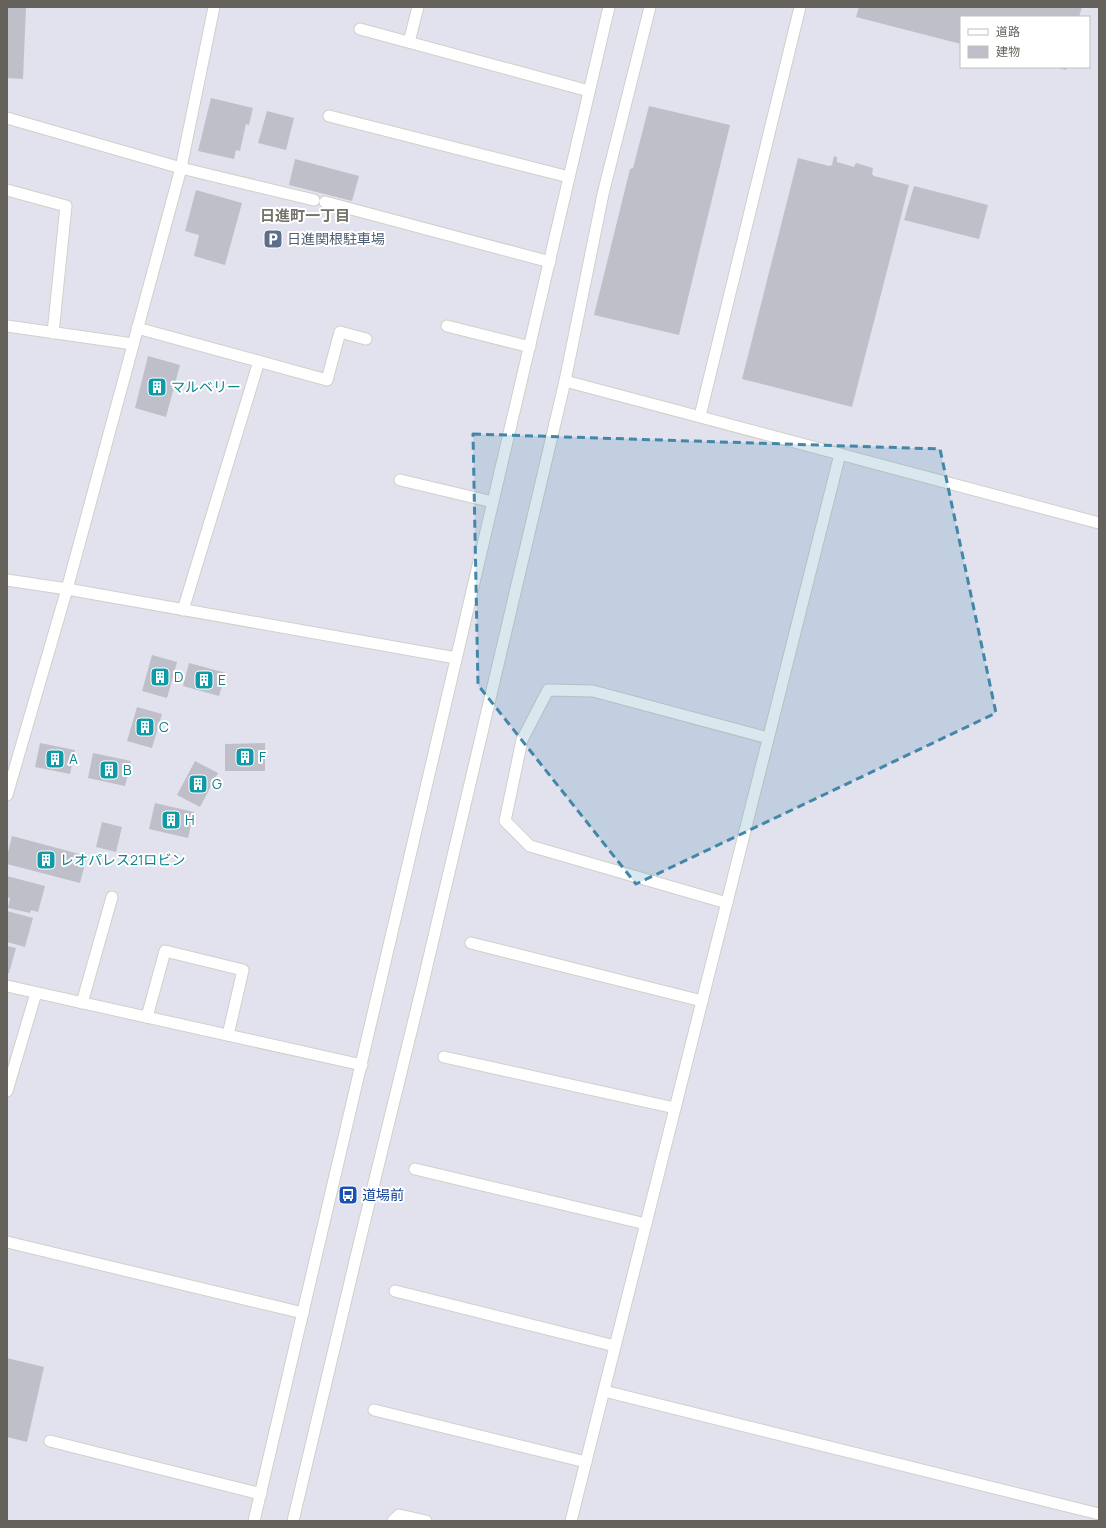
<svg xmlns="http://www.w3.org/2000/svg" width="1106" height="1528" font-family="Manrope,'Noto Sans JP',sans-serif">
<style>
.building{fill:#bfbfc9}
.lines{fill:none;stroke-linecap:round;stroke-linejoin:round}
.service-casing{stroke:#d0d0c9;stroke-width:13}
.minor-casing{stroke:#d0d0c9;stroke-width:13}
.tertiary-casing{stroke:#d0d0c9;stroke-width:13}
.service{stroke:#fff;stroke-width:11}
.minor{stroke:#fff;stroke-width:11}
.tertiary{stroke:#fff;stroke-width:11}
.marked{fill:#4287a8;fill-opacity:0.2;stroke:#4287a8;stroke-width:3;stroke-dasharray:8 5;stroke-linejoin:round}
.labels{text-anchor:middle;stroke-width:4;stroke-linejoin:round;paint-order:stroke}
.service-label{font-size:14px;fill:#4e5e75;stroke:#fff;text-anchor:start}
.culture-label{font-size:14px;fill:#0d838f;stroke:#fff;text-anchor:start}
.transit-label{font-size:14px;fill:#164399;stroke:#fff;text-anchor:start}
.neighbourhood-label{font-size:15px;font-weight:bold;fill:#76736b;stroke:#fff}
</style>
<rect width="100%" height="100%" fill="#e2e2ee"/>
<g class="building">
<path d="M7,7H26L23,79L7,78Z"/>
<path d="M859,7H1082L1079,17H961V44L856,17Z"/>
<path d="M1055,67H1067L1066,70Z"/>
<path d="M211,98L253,108L249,125L246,124L240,151L236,150L234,159L198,151Z"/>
<path d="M649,106L730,125L679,335L594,315L630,169L633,168Z"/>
<path d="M267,111L294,118L286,150L258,143Z"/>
<path d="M834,156L837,157V162L854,167L856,163L873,168L872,174L874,176L909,185L852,407L742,379L798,158L829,166L832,165Z"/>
<path d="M295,159L359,176L352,201L289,185Z"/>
<path d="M914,186L988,205L979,239L904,220Z"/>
<path d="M196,190L242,203L225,265L194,256L199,235L185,231Z"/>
<path d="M148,356L180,365L166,417L135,408Z"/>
<path d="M152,655L177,662L167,698L142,691Z"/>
<path d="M189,663L226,673L219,696L183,686Z"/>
<path d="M137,707L162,714L152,748L127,741Z"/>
<path d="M40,743L75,750L70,774L35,767Z"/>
<path d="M265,743V771H225V744Z"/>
<path d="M93,753L131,761L125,786L88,778Z"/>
<path d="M195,761L218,773L200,807L177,795Z"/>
<path d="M155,803L194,812L188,838L149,829Z"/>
<path d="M102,822L122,827L116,852L96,847Z"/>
<path d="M12,836L87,856L80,883L7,864V856Z"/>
<path d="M7,876L45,886L38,912L31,910L30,913L8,908L10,898L7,897Z"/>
<path d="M7,911L33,918L25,947L7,942Z"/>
<path d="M7,946L16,948L9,973H7Z"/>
<path d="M7,1358L44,1367L27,1442L7,1437Z"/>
</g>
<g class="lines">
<g class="service-casing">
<g id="service">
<path d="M360,29L589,91"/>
<path d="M409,42L418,7"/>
<path d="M329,116L569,177"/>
<path d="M7,190L66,206L53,333"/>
<path d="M7,326L133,344"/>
<path d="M447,326L530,347"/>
<path d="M137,328L327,380L340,332L366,339"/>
<path d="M565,381L1099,523"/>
<path d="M700,416L800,7"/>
<path d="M400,480L493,502"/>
<path d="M183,610L259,361"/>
<path d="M727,903L530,846L505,821L522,740L548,690L593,691L768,738"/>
<path d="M471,943L702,1001"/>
<path d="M82,1003L112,897"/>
<path d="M147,1017L165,951L243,970L228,1035"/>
<path d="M444,1057L675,1108"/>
<path d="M7,1091L36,993"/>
<path d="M415,1169L646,1224"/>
<path d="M7,1242L303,1313"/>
<path d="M395,1291L615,1346"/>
<path d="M604,1391L1099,1514"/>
<path d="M50,1441L261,1494"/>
<path d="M293,1521L361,1236L422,987L565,381L603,194L650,7"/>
<path d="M393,1521L399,1515L426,1521"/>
<path d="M571,1521L840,454"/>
</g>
</g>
<g class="minor-casing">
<g id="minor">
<path d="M7,118L181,168L314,200"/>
<path d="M325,202L550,262"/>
<path d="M7,580L67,589L456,658"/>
<path d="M7,795L67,589L181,168L214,7"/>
<path d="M7,986L362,1065"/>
<path d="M374,1410L586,1462"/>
</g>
</g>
<g class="tertiary-casing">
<path id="tertiary" d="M254,1521L609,7"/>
</g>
<use href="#service" class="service"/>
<use href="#minor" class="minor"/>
<use href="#tertiary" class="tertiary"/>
</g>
<path class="marked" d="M473,434L940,449L996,713L636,884L478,685Z"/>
<defs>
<g id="parking-square" transform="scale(1)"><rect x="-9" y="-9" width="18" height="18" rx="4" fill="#5c6f8a" stroke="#fff"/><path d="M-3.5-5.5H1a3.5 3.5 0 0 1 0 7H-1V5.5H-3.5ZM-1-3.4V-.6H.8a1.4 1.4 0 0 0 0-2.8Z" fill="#fff"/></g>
<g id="building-square" transform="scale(1)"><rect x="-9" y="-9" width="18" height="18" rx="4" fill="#0f9aa8" stroke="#fff"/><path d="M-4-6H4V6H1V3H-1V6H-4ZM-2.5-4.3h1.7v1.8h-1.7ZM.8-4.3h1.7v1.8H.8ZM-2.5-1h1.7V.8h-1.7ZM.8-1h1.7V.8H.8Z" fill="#fff"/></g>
<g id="bus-square" transform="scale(1)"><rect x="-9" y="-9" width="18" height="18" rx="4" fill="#1a4fb4" stroke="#fff"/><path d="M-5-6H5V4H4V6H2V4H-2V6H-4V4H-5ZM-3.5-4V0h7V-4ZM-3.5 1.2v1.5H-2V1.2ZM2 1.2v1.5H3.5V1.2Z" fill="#fff"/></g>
</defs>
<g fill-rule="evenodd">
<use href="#parking-square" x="273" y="239"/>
<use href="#building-square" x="157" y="387"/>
<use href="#building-square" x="160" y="677"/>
<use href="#building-square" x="204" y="680"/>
<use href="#building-square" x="145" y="727"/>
<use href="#building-square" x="245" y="757"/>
<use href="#building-square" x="55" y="759"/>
<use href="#building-square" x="109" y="770"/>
<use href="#building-square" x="198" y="784"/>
<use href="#building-square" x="171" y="820"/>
<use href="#building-square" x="46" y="860"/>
<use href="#bus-square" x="348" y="1195"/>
</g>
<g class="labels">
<g class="service-label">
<text x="287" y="244">日進関根駐車場</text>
</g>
<g class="culture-label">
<text x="171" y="392">マルベリー</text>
<text x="174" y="682">D</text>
<text x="218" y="685">E</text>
<text x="159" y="732">C</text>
<text x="259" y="762">F</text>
<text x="69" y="764">A</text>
<text x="123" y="775">B</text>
<text x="212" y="789">G</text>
<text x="185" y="825">H</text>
<text x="60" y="865">レオパレス21ロビン</text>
</g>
<g class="transit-label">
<text x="362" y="1200">道場前</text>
</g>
<g class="neighbourhood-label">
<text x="305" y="221">日進町一丁目</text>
</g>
</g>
<rect width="1106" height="1528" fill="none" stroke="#64625a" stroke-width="16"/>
<rect x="960" y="16" width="130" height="52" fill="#ffffff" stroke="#c1c0bd"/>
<rect x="968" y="29" width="20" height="6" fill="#ffffff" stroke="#c1c0bd"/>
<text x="996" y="36" font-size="12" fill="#64625a">道路</text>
<rect x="968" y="46" width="20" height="12" fill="#bfbfc9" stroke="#c1c0bd"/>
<text x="996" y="56" font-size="12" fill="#64625a">建物</text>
</svg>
